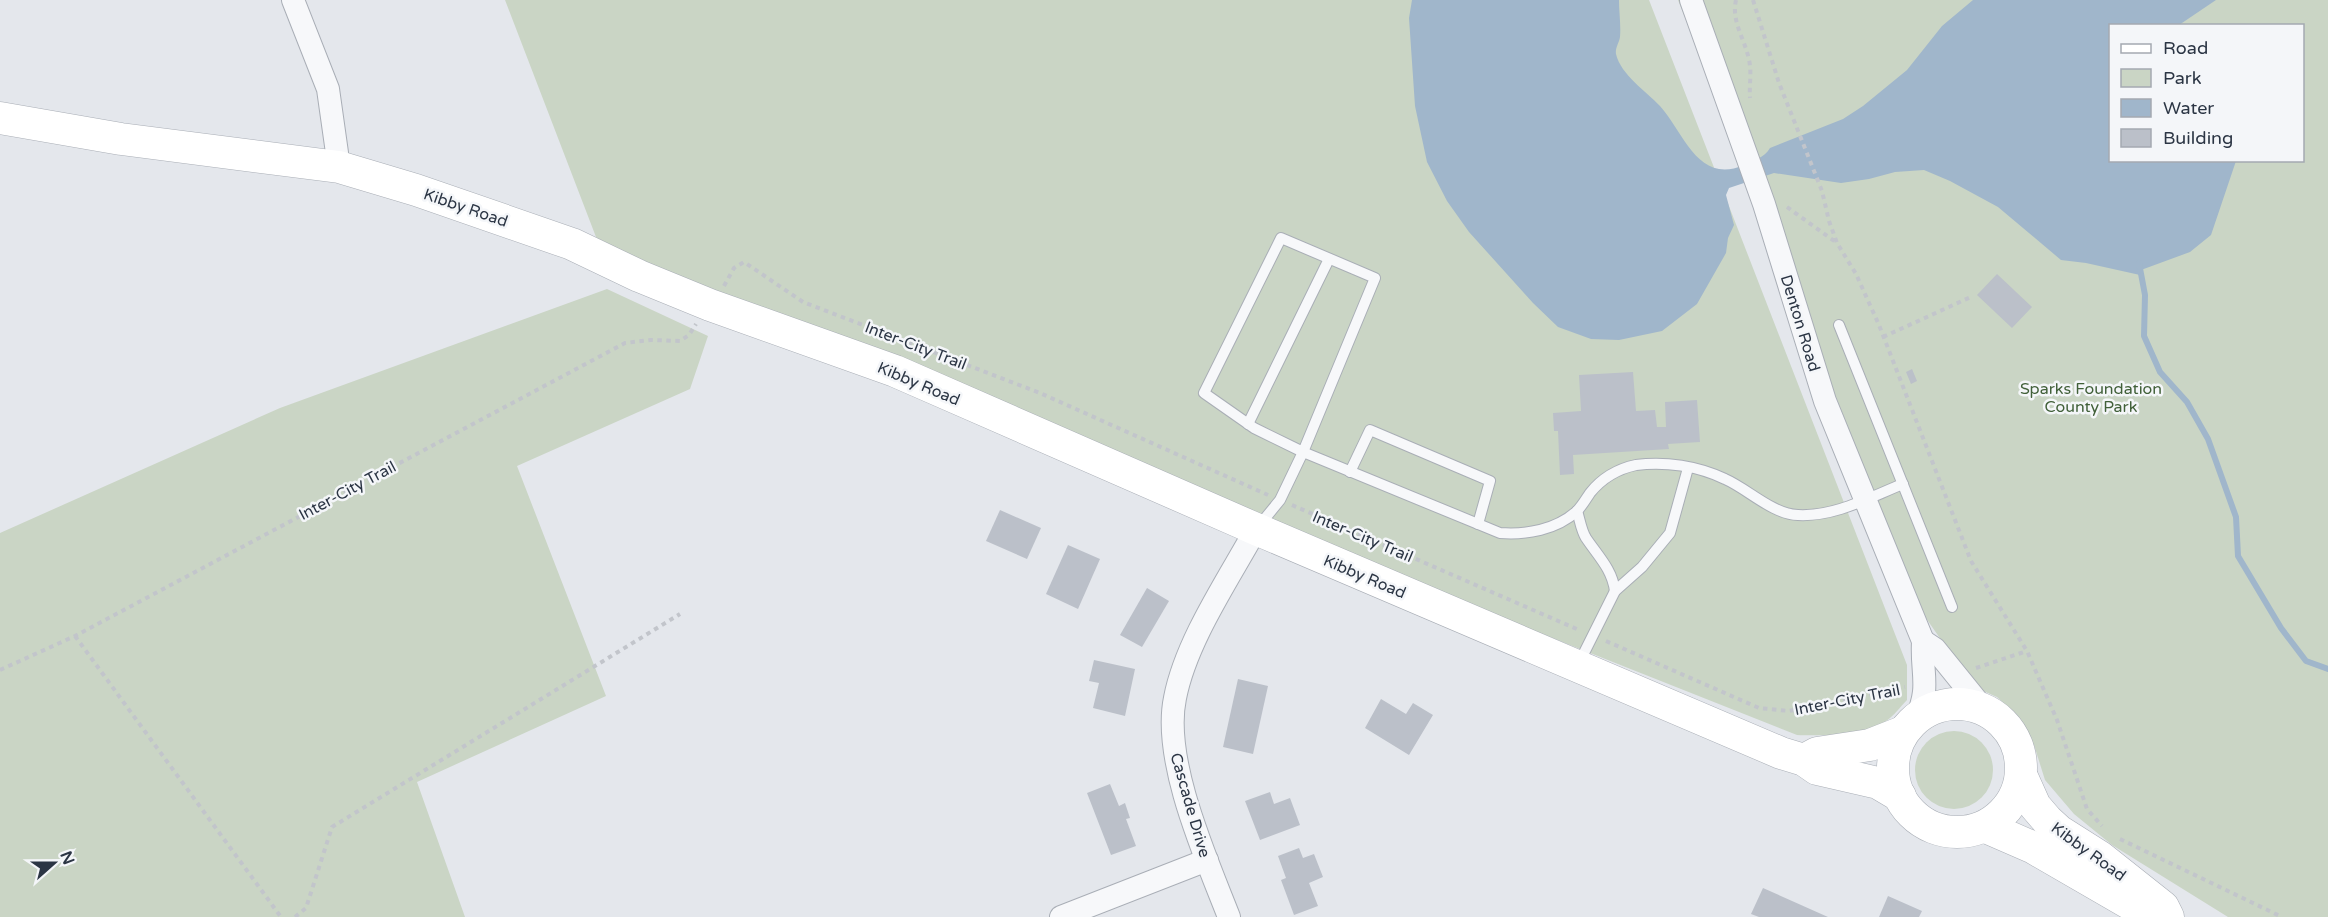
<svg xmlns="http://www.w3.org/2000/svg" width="2328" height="917" font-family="'Varela Round',sans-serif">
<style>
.green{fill:#cad5c5;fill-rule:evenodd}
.water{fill:#a0b6cb}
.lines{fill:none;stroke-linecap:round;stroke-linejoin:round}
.stream{stroke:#a0b6cb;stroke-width:6}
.building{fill:#bbc0c9}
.service-casing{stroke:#a9aeb6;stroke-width:12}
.minor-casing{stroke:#a9aeb6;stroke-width:24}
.secondary-casing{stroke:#a9aeb6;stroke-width:33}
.path{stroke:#c2c5cb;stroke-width:4;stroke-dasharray:4.5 4.5;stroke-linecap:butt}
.service{stroke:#f7f8fa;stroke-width:10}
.minor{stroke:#f7f8fa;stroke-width:22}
.secondary{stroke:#fff;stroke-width:32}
.labels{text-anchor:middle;stroke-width:5;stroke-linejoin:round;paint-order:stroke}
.street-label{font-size:16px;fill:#2b3544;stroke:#f4f6f9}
.park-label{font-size:16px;fill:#416039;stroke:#f4f6f9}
</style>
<rect width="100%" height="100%" fill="#e4e7ec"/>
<g class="green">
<path d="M505,0H1649L1907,665V700C1900,707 1894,716 1886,721C1864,736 1822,736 1797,735L639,276L596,237Z"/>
<path d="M1678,0H2328V917H2228L2112,845L2074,814L2045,780L2034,745L2019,717L1997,697L1974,687L1921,611ZM2110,26H2302V160H2110Z"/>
<path d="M607,289L708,336L690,389L517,466L606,696L417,782L465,917H0V533L280,408Z"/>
<circle cx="1954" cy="770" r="39"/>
</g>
<path class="water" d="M1412,0H1619C1619,12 1621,25 1620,37C1619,43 1615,48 1616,54C1621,75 1646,91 1660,106C1684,133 1698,185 1744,165C1754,160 1764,158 1770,148L1843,119L1863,106L1907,70L1942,26L1973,0H2216L2179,25L2110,26V160L2236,161L2211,235L2190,252L2141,270L2140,275L2086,263L2061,260L1998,207L1950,181L1924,170L1895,172L1869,179L1841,183L1774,173L1729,188L1726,195L1734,225L1728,238L1726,253L1697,304L1662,331L1619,340L1591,339L1558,327L1533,303L1469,232L1447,201L1427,162L1415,106L1409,18Z"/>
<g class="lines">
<path class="stream" d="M2139,263L2145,295L2144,336L2160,372L2187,402L2208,439L2236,517L2238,556L2281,628L2306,661L2328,669"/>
</g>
<g class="building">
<path d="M1997,274L2032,307L2012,328L1977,295Z"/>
<path d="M1912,369L1917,381L1911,384L1906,372Z"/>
<path d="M1633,372L1636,411L1655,410L1657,427H1666L1665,402L1697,400L1700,442L1668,444L1669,449L1573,455L1574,474L1560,475L1558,431H1554L1553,413L1581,411L1579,375Z"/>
<path d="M1000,510L1041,528L1027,559L986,541Z"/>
<path d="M1068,545L1100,559L1078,609L1046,594Z"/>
<path d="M1147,588L1169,601L1142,647L1120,635Z"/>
<path d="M1094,660L1135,669L1125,716L1093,708L1099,683L1089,681Z"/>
<path d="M1238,679L1268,686L1253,754L1223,747Z"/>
<path d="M1381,699L1406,714L1413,703L1433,715L1409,755L1365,728Z"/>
<path d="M1110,784L1119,806L1125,803L1130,818L1126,819L1136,846L1111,855L1087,793Z"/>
<path d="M1270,792L1274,804L1290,798L1300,825L1260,840L1245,801Z"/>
<path d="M1299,848L1303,858L1314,854L1323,877L1309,883L1318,906L1294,915L1281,880L1286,878L1278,856Z"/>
<path d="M1763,888L1828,917H1759L1751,914Z"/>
<path d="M1888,896L1922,911L1919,917H1879Z"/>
</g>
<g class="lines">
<g class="service-casing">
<g id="service">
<path d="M1281,238L1375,278L1303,452L1254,428L1204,393Z"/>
<path d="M1839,325L1952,607"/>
<path d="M1248,424L1329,259"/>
<path d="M1350,472L1370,430L1490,481L1478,524"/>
<path d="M1577,511C1580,520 1581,530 1586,538C1598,556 1612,569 1615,591"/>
<path d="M1258,527L1280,500L1303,452L1500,533C1526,535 1556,530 1577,511C1582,506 1586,499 1590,493C1602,478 1617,469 1636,465C1665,461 1698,466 1725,479C1748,489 1772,514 1798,515C1835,517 1870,497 1903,484"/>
<path d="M1578,665L1615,591L1642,567L1670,533L1688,468"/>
</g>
</g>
<g class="minor-casing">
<g id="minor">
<path d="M293,0L328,89L339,167"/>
<path d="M1691,0L1764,204L1825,401L1923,641C1921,674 1931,686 1916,719"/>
<path d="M1923,641L1935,649L1986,712"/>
<path d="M1061,917L1207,860"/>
<path d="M1229,917C1206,858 1162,760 1175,698C1186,641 1228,580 1256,529"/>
</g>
</g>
<g class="secondary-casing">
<g id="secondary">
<path d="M0,118L121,139L339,167L416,190L572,244L639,276L710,305L895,371L1256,529L1781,753L1804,760L1817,769L1878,783L1900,796"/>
<circle cx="1957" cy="768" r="64"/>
<path d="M1804,760L1817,753L1870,745L1903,732"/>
<path d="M2022,777L2035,806L2047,820L2059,831L2100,857L2163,907L2168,917"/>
<path d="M1986,827L2032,847L2141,910"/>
</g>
</g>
<g class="path">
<path d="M1736,0C1731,22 1745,39 1749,60C1752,72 1749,86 1750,98"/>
<path d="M1753,0L1779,83L1822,191L1829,221L1837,243L1856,274L1879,325L1971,561L2027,651L2057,720L2087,809L2102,826"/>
<path d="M1787,207L1837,243"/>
<path d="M724,286L734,268L744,262L803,302L1040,393L1268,495"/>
<path d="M1883,337L1973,296"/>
<path d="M1292,505L1579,630"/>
<path d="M75,636L281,917"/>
<path d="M1606,641L1759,708L1789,711L1905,687"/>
<path d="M1976,668L2027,651"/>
<path d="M0,670L75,636L625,343L651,340L680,341L689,335L696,324"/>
<path d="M2120,839L2282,917"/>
<path d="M295,917L306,908L332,827L680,614"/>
</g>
<use href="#service" class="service"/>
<use href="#minor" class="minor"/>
<use href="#secondary" class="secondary"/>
</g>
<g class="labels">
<g class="street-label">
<text transform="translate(466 207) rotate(19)" y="6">Kibby Road</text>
<text transform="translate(1801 323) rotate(73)" y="6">Denton Road</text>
<text transform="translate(916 345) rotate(21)" y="6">Inter-City Trail</text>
<text transform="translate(919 383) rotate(23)" y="6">Kibby Road</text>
<text transform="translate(347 490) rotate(-28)" y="6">Inter-City Trail</text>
<text transform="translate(1363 536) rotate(23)" y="6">Inter-City Trail</text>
<text transform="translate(1365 576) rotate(23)" y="6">Kibby Road</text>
<text transform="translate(1847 699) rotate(-11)" y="6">Inter-City Trail</text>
<text transform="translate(1191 805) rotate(74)" y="6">Cascade Drive</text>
<text transform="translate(2089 851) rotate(36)" y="6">Kibby Road</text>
</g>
<g class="park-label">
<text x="2091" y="394">Sparks Foundation<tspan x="2091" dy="18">County Park</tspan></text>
</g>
</g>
<rect x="2109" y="24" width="195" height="138" fill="#f4f6f9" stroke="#a4a9b1" stroke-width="1.5"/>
<rect x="2121" y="44" width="30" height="9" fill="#ffffff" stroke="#a4a9b1" stroke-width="1.5"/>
<text x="2163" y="54" font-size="18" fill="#2b3544">Road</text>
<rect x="2121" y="69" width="30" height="18" fill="#cad5c5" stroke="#a4a9b1" stroke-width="1.5"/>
<text x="2163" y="84" font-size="18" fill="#2b3544">Park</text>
<rect x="2121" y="99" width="30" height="18" fill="#a0b6cb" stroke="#a4a9b1" stroke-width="1.5"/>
<text x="2163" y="114" font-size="18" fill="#2b3544">Water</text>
<rect x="2121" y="129" width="30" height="18" fill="#bbc0c9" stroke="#a4a9b1" stroke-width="1.5"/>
<text x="2163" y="144" font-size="18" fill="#2b3544">Building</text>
<g transform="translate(54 863) rotate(69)" stroke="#f4f6f9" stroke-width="4.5" paint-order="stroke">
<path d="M0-4.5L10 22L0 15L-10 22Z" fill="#2b3544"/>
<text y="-9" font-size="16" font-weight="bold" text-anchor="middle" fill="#2b3544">N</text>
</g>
</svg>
